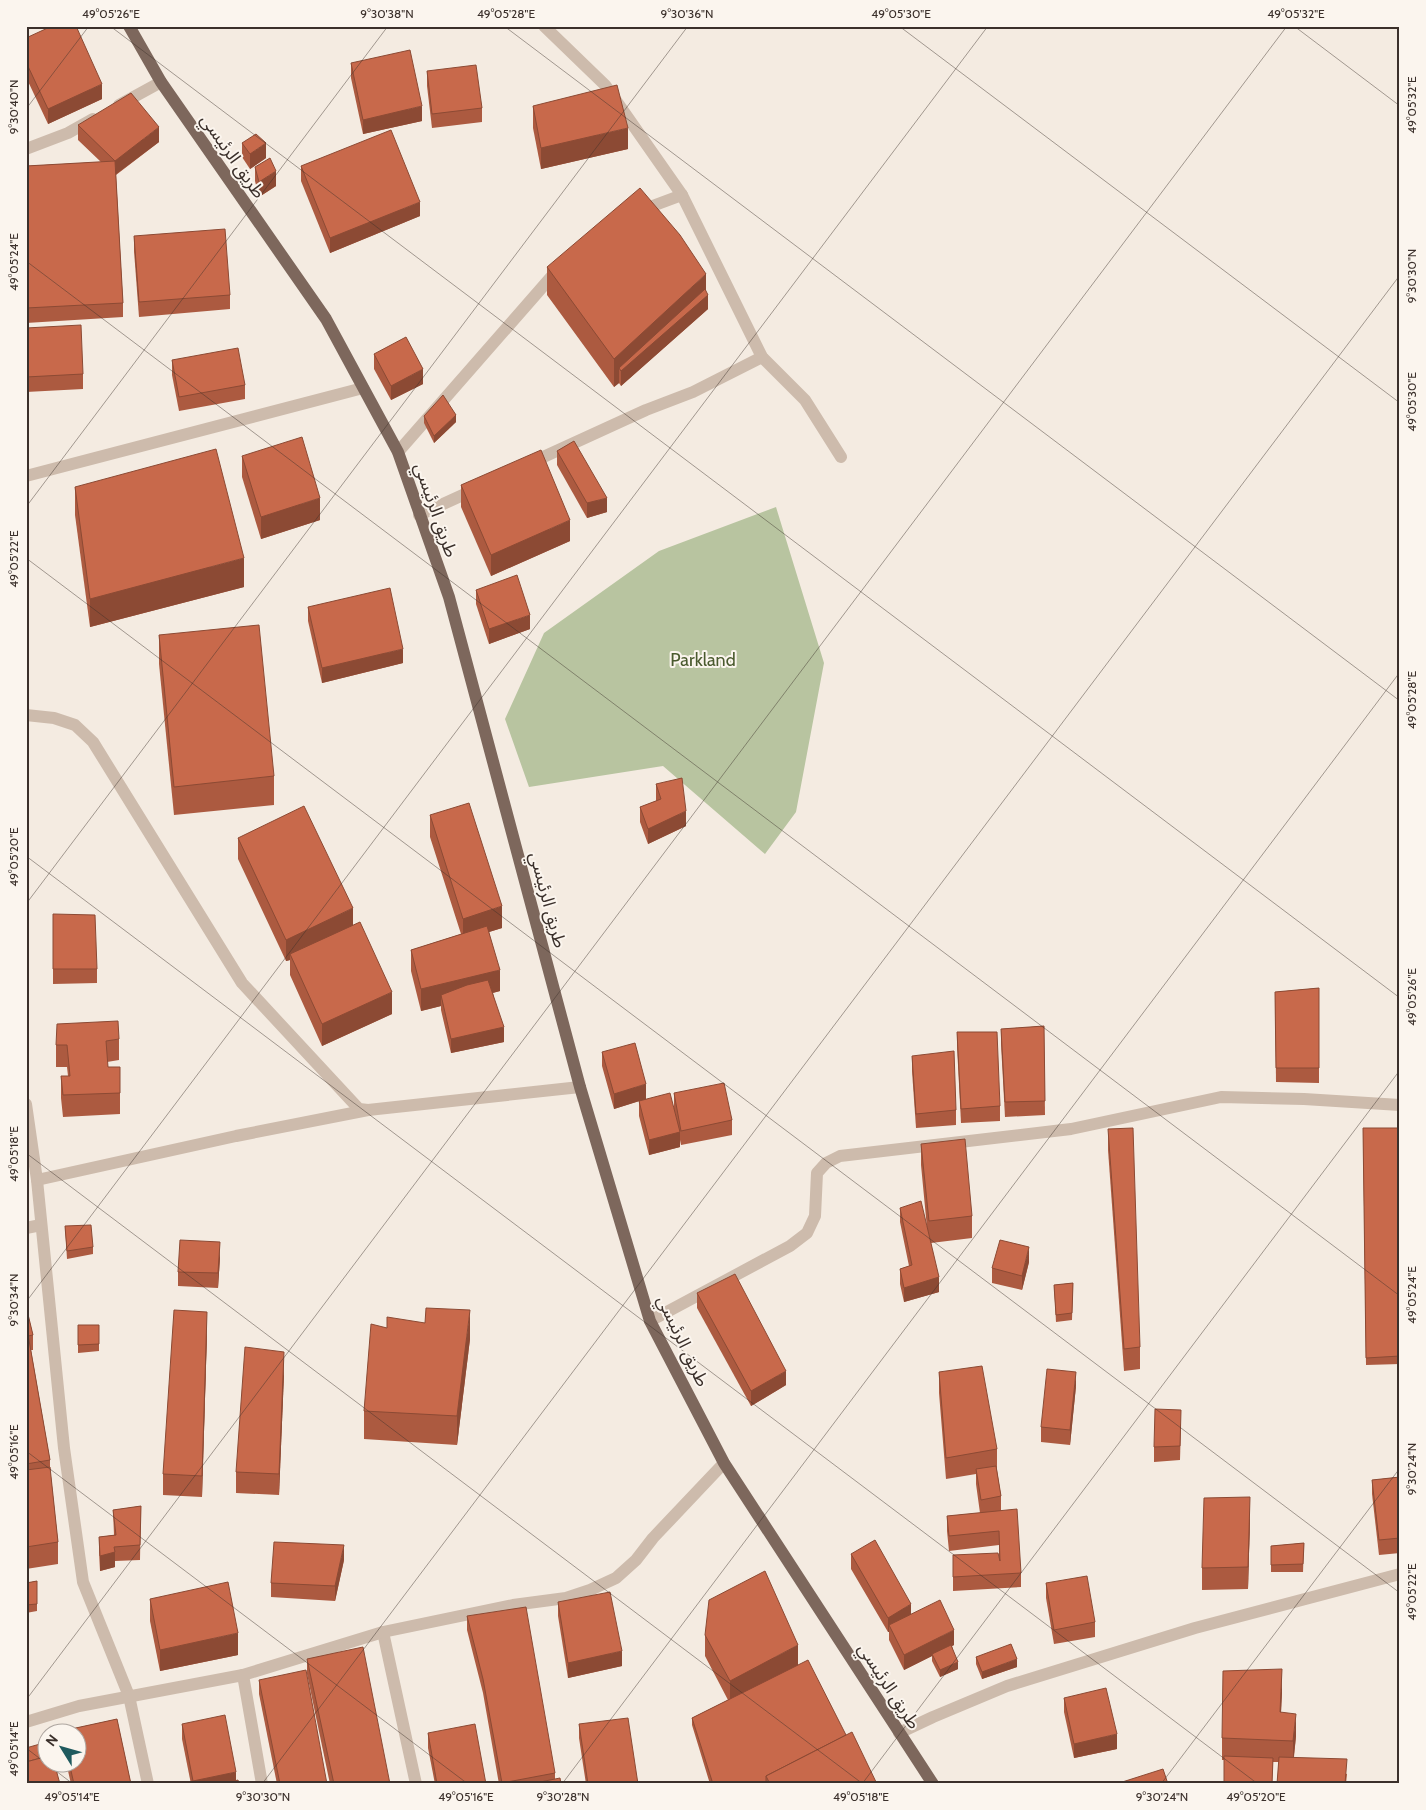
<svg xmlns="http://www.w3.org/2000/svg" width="1426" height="1810" font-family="Cabin,'Noto Sans Arabic',sans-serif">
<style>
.green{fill:#b8c4a0}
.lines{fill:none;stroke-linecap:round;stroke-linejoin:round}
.minor{stroke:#cdbbac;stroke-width:12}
.major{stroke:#7d675c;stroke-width:12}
.wall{fill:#ac5a40}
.shaded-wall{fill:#8c4a34}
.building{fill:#c8694b;stroke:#8c4a34}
.ticks{fill:none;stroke:#3b302b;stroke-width:1;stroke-opacity:0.45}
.labels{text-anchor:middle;stroke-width:4;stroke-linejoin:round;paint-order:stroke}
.street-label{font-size:18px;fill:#3b302b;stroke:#fbf5ee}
.park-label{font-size:18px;fill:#4a5a2e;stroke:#fbf5ee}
.neatline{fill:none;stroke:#3b302b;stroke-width:2}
.ticks-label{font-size:12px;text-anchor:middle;fill:#3b302b}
</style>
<rect width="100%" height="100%" fill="#f4ebe1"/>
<path class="green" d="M776,507L824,663L796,812L765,854L663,766L529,787L505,719L544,633L659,551Z"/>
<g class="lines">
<g class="minor">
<path d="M544,26L605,85L682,195L762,357L805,400L841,457"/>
<path d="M119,105L161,82"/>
<path d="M26,149L68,133L93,119"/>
<path d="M639,211L682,195"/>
<path d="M398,452L559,268"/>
<path d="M528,464L646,410L693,392L762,357"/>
<path d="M26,476L363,388"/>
<path d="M419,515L476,489"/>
<path d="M26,715L54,718L75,725L93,742L242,983L359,1109L368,1110"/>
<path d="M26,1104L37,1180L64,1448L83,1582L129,1696L148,1784"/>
<path d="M37,1180L236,1136L368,1110L580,1087"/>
<path d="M26,1228L41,1225"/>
<path d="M650,1321L790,1246L807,1233L815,1216L817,1173L826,1163L840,1156L1071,1129L1221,1097L1304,1099L1400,1105"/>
<path d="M383,1632L416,1784"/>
<path d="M243,1675L262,1784"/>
<path d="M26,1722L79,1706L243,1675L383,1632L513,1605L566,1598L590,1590L616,1578L636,1560L653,1538L724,1463"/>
<path d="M899,1733L933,1717L1007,1686L1195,1628L1400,1574"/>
</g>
<path class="major" d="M129,26L161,82L326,319L398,452L449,597L580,1087L650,1321L724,1463L933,1784"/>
</g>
<g class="wall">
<path d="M26,38L102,99L48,124L26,77Z"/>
<path d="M351,63L422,121L363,134L351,78Z"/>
<path d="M427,71L482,108V122L432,128L427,86Z"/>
<path d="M533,106L628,149L541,169L533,128Z"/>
<path d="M78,125L159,142L116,175L123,303V317L26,323V166L101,162L78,140Z"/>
<path d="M242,143L266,158L250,169L242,157Z"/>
<path d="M301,166L420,216L330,253L301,181Z"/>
<path d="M255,167L276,186L259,197L255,181Z"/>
<path d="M134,236L230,295V309L139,317L134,251Z"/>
<path d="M547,267L706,292L708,309L621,386L619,383L614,387L547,295Z"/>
<path d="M26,328L83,374V389L26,392Z"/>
<path d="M374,354L423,384L391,400L374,369Z"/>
<path d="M172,360L245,385V399L179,411L172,375Z"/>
<path d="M424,416L456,422L434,443L424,423Z"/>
<path d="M557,451L607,512L587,518L557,465Z"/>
<path d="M242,456L320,520L261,539L242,477Z"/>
<path d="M461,485L570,541L491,576L461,507Z"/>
<path d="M75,487L244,587L90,627L75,515Z"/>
<path d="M476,590L530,629L489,644L476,604Z"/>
<path d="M308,607L403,663L322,683L308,621Z"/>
<path d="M159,635L274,776V805L174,815L159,664Z"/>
<path d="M656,784L686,826L648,844L640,822V807L656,801Z"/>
<path d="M430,815L502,928L489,932L500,991L493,993L504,1042L451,1053L441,1010V1006L421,1011L411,971V950L461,934L430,837Z"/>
<path d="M238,838L353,925L392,1014L322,1046L290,975V960L286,961L238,859Z"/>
<path d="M53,914L97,969V983L53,984Z"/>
<path d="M1319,988V1083L1276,1082L1275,992Z"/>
<path d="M1044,1026L1045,1115L1005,1117L1001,1044V1029Z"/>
<path d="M957,1032L1000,1106V1121L961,1123L957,1046Z"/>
<path d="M119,1039V1060L107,1062L108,1067L120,1093V1114L63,1117L61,1098V1076H68L67,1067H56V1045Z"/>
<path d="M602,1052L646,1099L674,1108V1093L732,1120V1135L681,1145L680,1140V1147L649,1155L639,1116V1101L614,1109L602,1066Z"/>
<path d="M912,1056L956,1110V1125L916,1128L912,1071Z"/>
<path d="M1363,1128H1400V1364L1366,1365Z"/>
<path d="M1108,1129L1140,1347V1369L1124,1371L1108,1150Z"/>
<path d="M921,1144L972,1216V1238L931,1243L939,1292L904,1302L900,1284V1269L909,1266L900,1222V1208L927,1228L921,1165Z"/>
<path d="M65,1226L93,1247V1254L67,1259Z"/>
<path d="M220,1257L218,1288L178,1286V1272Z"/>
<path d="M1029,1262L1022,1290L992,1283V1268Z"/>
<path d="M1073,1283L1072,1320L1056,1322L1054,1285Z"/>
<path d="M697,1293L786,1385L751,1406L697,1308Z"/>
<path d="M26,1306L33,1335V1350H31L50,1460V1467L58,1542V1564L26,1569Z"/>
<path d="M78,1325H99V1351L78,1353Z"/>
<path d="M387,1328L470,1339L457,1445L364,1439V1411Z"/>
<path d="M207,1333L202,1497L163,1495V1474Z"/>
<path d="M939,1372L997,1449V1470L1001,1496V1511L1021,1573V1587L953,1591V1555L999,1559V1545L949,1551L947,1531V1516L980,1513L976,1484V1474L946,1479L939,1393Z"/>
<path d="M284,1374L279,1495L236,1493V1472Z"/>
<path d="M1076,1386L1070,1445L1041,1442V1427Z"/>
<path d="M1181,1424L1180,1460L1154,1462V1447Z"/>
<path d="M1400,1477V1553L1379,1555L1372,1494V1480Z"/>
<path d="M141,1506L140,1560L115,1561V1567L100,1571L99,1552V1537L114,1535L113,1510Z"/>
<path d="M1250,1519L1248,1589L1202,1590V1568Z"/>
<path d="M1304,1543L1303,1572H1271V1546Z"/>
<path d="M851,1554L911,1614L954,1645L952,1646L958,1669L940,1677L932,1661V1656L904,1670L889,1640V1632H888L851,1569Z"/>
<path d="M344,1560L335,1601L271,1597V1583Z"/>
<path d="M37,1581V1611L26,1613V1583Z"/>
<path d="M1046,1583L1095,1622V1637L1054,1644L1046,1598Z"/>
<path d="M150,1599L238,1655L160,1671L150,1621Z"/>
<path d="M558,1602L622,1666L568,1678L558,1616Z"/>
<path d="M467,1616L555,1773V1779L561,1784H499L483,1693L467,1630Z"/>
<path d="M705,1635L798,1665L846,1735L877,1784H710L692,1725V1718L728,1700L705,1656Z"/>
<path d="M976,1657L1017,1667L982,1679L976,1664Z"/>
<path d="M307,1659L390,1784H330L307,1674Z"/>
<path d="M259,1680L327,1784H277L259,1694Z"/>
<path d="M1282,1691L1281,1712L1296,1736L1294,1757L1347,1774L1346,1784H1277L1279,1762H1273L1272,1784H1224V1760H1222V1738Z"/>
<path d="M1064,1698L1117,1749L1074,1758L1064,1712Z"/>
<path d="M117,1719L131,1784H71L66,1762H78V1732H62V1731Z"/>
<path d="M182,1724L236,1780L239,1784H191L182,1739Z"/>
<path d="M579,1724L638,1784H586L579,1738Z"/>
<path d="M428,1733L486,1784H435L428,1748Z"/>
</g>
<g class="shaded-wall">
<path d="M102,84V99L48,124V109Z"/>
<path d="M422,106V121L363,134V120Z"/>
<path d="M159,127V142L115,175V161Z"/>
<path d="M628,128V149L541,169V148Z"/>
<path d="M266,143V158L250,169V154Z"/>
<path d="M276,171V186L259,197V182Z"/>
<path d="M420,202V216L330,253V238Z"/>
<path d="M706,274V296L708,295V309L621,386V371L619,368V383L614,387V359Z"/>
<path d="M423,369V384L391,400V386Z"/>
<path d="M456,415V422L434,443V436Z"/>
<path d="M320,498V520L261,539V517Z"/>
<path d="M607,498V512L587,518V503Z"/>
<path d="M570,520V541L491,576V555Z"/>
<path d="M244,558V587L90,627V599Z"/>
<path d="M530,615V629L489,644V629Z"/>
<path d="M403,649V663L322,683V668Z"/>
<path d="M686,811V826L648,844V829Z"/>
<path d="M502,906V928L463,940V919Z"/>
<path d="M353,908V930L290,954V960L286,961V940Z"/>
<path d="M500,970V991L443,1005L441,995V1006L421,1011V989Z"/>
<path d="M392,992V1014L322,1046V1024Z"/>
<path d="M504,1027V1042L451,1053V1039Z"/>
<path d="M646,1084V1099L614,1109V1094Z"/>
<path d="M680,1132V1147L649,1155V1140Z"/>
<path d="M220,1242V1257L218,1288V1273Z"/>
<path d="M1029,1247V1262L1022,1290V1276Z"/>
<path d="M939,1277V1292L904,1302V1288Z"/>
<path d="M470,1310V1339L457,1445V1416Z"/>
<path d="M207,1312V1333L202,1497V1476Z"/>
<path d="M284,1352V1374L279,1495V1474Z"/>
<path d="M786,1371V1385L751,1406V1391Z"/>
<path d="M1076,1372V1386L1070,1445V1430Z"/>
<path d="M1250,1497V1519L1248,1589V1567Z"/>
<path d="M344,1545V1560L335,1601V1586Z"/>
<path d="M115,1552V1567L100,1571V1556Z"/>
<path d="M911,1604V1619L889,1625V1632H888V1618Z"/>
<path d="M954,1630V1645L933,1655L932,1654V1656L904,1670V1655Z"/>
<path d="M238,1633V1655L160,1671V1650Z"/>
<path d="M798,1645V1666L730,1702V1681Z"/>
<path d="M622,1651V1666L568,1678V1663Z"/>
<path d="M1017,1659V1667L982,1679V1672Z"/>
<path d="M958,1662V1669L940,1677V1670Z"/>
<path d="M1282,1669V1691L1280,1734V1712Z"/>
<path d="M1296,1714V1736L1293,1763V1741Z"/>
<path d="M1117,1734V1749L1074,1758V1744Z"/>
<path d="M236,1772V1784H193V1781Z"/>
</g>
<g class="building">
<path d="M52,26H76L102,84L48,109L26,62V38Z"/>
<path d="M410,50L422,106L363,120L351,63Z"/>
<path d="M476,65L482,108L432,114L427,71Z"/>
<path d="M617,85L628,128L541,148L533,106Z"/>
<path d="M131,93L159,127L115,161L123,303L26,308V166L115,161L78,125Z"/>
<path d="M391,130L420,202L330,238L301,166Z"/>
<path d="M256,134L266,143L250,154L242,143Z"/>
<path d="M270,158L276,171L259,182L255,167Z"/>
<path d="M640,188L680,235L706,274L614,359L547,267Z"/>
<path d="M225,229L230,295L139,302L134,236Z"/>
<path d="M705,289L708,295L621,371L619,368Z"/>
<path d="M81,325L83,374L26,377V328Z"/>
<path d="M406,337L423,369L391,386L374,354Z"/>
<path d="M238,348L245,385L179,397L172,360Z"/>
<path d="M443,395L456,415L434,436L424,416Z"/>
<path d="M302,437L320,498L261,517L242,456Z"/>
<path d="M574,441L607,498L587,503L557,451Z"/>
<path d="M216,449L244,558L90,599L75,487Z"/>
<path d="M541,450L570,520L491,555L461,485Z"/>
<path d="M517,575L530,615L489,629L476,590Z"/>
<path d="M390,588L403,649L322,668L308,607Z"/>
<path d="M259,625L274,776L174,787L159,635Z"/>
<path d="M682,778L686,811L648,829L640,807L661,799L656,784Z"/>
<path d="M469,803L502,906L463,919L430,815Z"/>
<path d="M304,806L353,908L286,940L238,838Z"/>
<path d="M53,914L95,915L97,969H53Z"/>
<path d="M360,922L392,992L322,1024L290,954Z"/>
<path d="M487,926L500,970L421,989L411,950Z"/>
<path d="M488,980L504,1027L451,1039L441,995L467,985Z"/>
<path d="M1319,988V1068H1276L1275,992Z"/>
<path d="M118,1021L119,1039L106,1041L108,1067H120V1093L63,1095L61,1076H70L67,1045H56L57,1024Z"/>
<path d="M1044,1026L1045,1101L1005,1102L1001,1029Z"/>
<path d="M957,1032H997L1000,1106L961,1109Z"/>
<path d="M635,1043L646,1084L614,1094L602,1052Z"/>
<path d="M954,1051L956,1110L916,1114L912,1056Z"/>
<path d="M724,1083L732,1120L681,1131L674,1093Z"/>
<path d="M670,1093L680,1132L649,1140L639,1101Z"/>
<path d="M1133,1128L1140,1347L1124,1349L1108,1129Z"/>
<path d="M1363,1128H1400V1356L1366,1358Z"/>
<path d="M965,1139L972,1216L929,1221L921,1144Z"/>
<path d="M921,1201L939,1277L904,1288L900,1269L912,1265L900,1208Z"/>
<path d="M91,1225L93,1247L67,1251L65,1226Z"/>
<path d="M180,1240L220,1242L218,1273L178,1272Z"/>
<path d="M1000,1240L1029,1247L1022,1276L992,1268Z"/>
<path d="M735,1274L786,1371L751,1391L697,1293Z"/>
<path d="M1073,1283L1072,1313L1056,1315L1054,1285Z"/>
<path d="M26,1306L33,1335L28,1336L26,1323Z"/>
<path d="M426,1308L470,1310L457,1416L364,1411L371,1324L387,1328V1317L425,1323Z"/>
<path d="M174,1310L207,1312L202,1476L163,1474Z"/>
<path d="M26,1323L50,1460L26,1464Z"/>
<path d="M78,1325H99V1344L78,1345Z"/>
<path d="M245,1347L284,1352L279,1474L236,1472Z"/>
<path d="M982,1366L997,1449L946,1458L939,1372Z"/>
<path d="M1047,1369L1076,1372L1070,1430L1041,1427Z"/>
<path d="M1155,1409L1181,1410L1180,1446L1154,1447Z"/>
<path d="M996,1466L1001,1496L981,1500L976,1469Z"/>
<path d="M50,1467L58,1542L26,1547V1470Z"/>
<path d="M1400,1477V1538L1379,1540L1372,1480Z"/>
<path d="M1250,1497L1248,1567L1202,1568L1204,1498Z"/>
<path d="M141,1506L140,1545L114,1547L115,1552L100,1556L99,1537L116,1535L113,1510Z"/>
<path d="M1017,1509L1021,1573L953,1577V1555L998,1553L1000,1561L999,1531L949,1536L947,1516Z"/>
<path d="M875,1540L911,1604L888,1618L851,1554Z"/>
<path d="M274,1542L344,1545L335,1586L271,1583Z"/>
<path d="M1304,1543L1303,1564L1271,1565V1546Z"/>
<path d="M765,1571L798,1645L730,1681L705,1635L709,1600Z"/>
<path d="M1087,1576L1095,1622L1054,1630L1046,1583Z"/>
<path d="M37,1581V1604L26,1605V1583Z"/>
<path d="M228,1582L238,1633L160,1650L150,1599Z"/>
<path d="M610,1592L622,1651L568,1663L558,1602Z"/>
<path d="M940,1600L954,1630L904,1655L889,1625Z"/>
<path d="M526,1607L555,1773L502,1783L483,1679L467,1616Z"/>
<path d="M1011,1644L1017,1659L982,1672L976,1657Z"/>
<path d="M951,1645L958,1662L940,1670L932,1654Z"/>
<path d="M363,1647L390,1784H334L307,1659Z"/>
<path d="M808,1660L846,1735L766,1776V1784H713L692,1718Z"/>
<path d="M1282,1669L1280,1712L1296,1714L1293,1741L1222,1738L1223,1671Z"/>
<path d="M306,1670L327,1784H280L259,1680Z"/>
<path d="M1106,1688L1117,1734L1074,1744L1064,1698Z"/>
<path d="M225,1715L236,1772L193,1781L182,1724Z"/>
<path d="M628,1718L638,1784H588L579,1724Z"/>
<path d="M117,1719L131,1784H74L69,1762H78V1732H63L62,1731Z"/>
<path d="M475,1724L486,1784H437L428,1733Z"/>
<path d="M852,1732L877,1784H770L766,1776Z"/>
<path d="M47,1742L48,1746V1756L26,1762V1748Z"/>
<path d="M48,1756V1762H54L60,1784H26V1762Z"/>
<path d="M1224,1756L1273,1758L1272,1784H1224Z"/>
<path d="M1279,1757L1347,1759L1345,1784H1277Z"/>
<path d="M1163,1769L1168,1784H1116Z"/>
<path d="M560,1778L561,1784H530Z"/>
<path d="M238,1780L239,1784H223Z"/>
</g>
<path class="ticks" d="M110,26L1400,998M504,26L1400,701M899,26L1400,403M1294,26L1400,106M26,109L89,26M26,261L1400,1296M26,507L388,26M26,558L1400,1593M26,856L1258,1784M26,904L688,26M26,1153L863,1784M26,1302L988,26M26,1451L468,1784M26,1700L1287,26M26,1748L73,1784M262,1784L1400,275M562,1784L1400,672M862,1784L1400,1070M1161,1784L1400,1468"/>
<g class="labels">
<g class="street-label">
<text transform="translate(233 156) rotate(55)" y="6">طريق الرئيسي</text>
<text transform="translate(436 510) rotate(71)" y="6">طريق الرئيسي</text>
<text transform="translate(548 900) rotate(75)" y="6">طريق الرئيسي</text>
<text transform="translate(683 1341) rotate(65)" y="6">طريق الرئيسي</text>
<text transform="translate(889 1686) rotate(57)" y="6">طريق الرئيسي</text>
</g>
<g class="park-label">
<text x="703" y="666">Parkland</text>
</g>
</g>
<rect width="1426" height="1810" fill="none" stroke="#fbf5ee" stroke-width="55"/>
<g transform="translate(62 1748) rotate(307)"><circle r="24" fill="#fbf5ee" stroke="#aea6a0"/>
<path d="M0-4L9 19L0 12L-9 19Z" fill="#1f5a5e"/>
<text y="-8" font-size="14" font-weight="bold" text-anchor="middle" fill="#3b302b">N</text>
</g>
<rect x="28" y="28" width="1370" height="1754" class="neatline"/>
<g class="ticks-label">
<text x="111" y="18">49°05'26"E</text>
<text x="387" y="18">9°30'38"N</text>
<text x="506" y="18">49°05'28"E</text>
<text x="687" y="18">9°30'36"N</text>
<text x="901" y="18">49°05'30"E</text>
<text x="1296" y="18">49°05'32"E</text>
<text transform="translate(1412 105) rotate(-90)" y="4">49°05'32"E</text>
<text transform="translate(14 107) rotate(-90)" y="4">9°30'40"N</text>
<text transform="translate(14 262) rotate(-90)" y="4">49°05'24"E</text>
<text transform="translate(1412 276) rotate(-90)" y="4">9°30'30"N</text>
<text transform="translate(1412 402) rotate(-90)" y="4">49°05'30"E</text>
<text transform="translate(14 559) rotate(-90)" y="4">49°05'22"E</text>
<text transform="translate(1412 700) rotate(-90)" y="4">49°05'28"E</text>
<text transform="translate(14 857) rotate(-90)" y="4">49°05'20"E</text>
<text transform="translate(1412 997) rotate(-90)" y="4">49°05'26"E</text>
<text transform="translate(14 1154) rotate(-90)" y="4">49°05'18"E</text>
<text transform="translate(1412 1295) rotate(-90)" y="4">49°05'24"E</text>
<text transform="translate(14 1300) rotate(-90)" y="4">9°30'34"N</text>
<text transform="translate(14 1452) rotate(-90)" y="4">49°05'16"E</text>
<text transform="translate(1412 1469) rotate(-90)" y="4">9°30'24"N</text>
<text transform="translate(1412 1592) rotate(-90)" y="4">49°05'22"E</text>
<text transform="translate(14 1749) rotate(-90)" y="4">49°05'14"E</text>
<text x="72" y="1801">49°05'14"E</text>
<text x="263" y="1801">9°30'30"N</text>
<text x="466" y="1801">49°05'16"E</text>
<text x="563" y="1801">9°30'28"N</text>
<text x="861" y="1801">49°05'18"E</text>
<text x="1162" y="1801">9°30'24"N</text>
<text x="1256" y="1801">49°05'20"E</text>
</g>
</svg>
